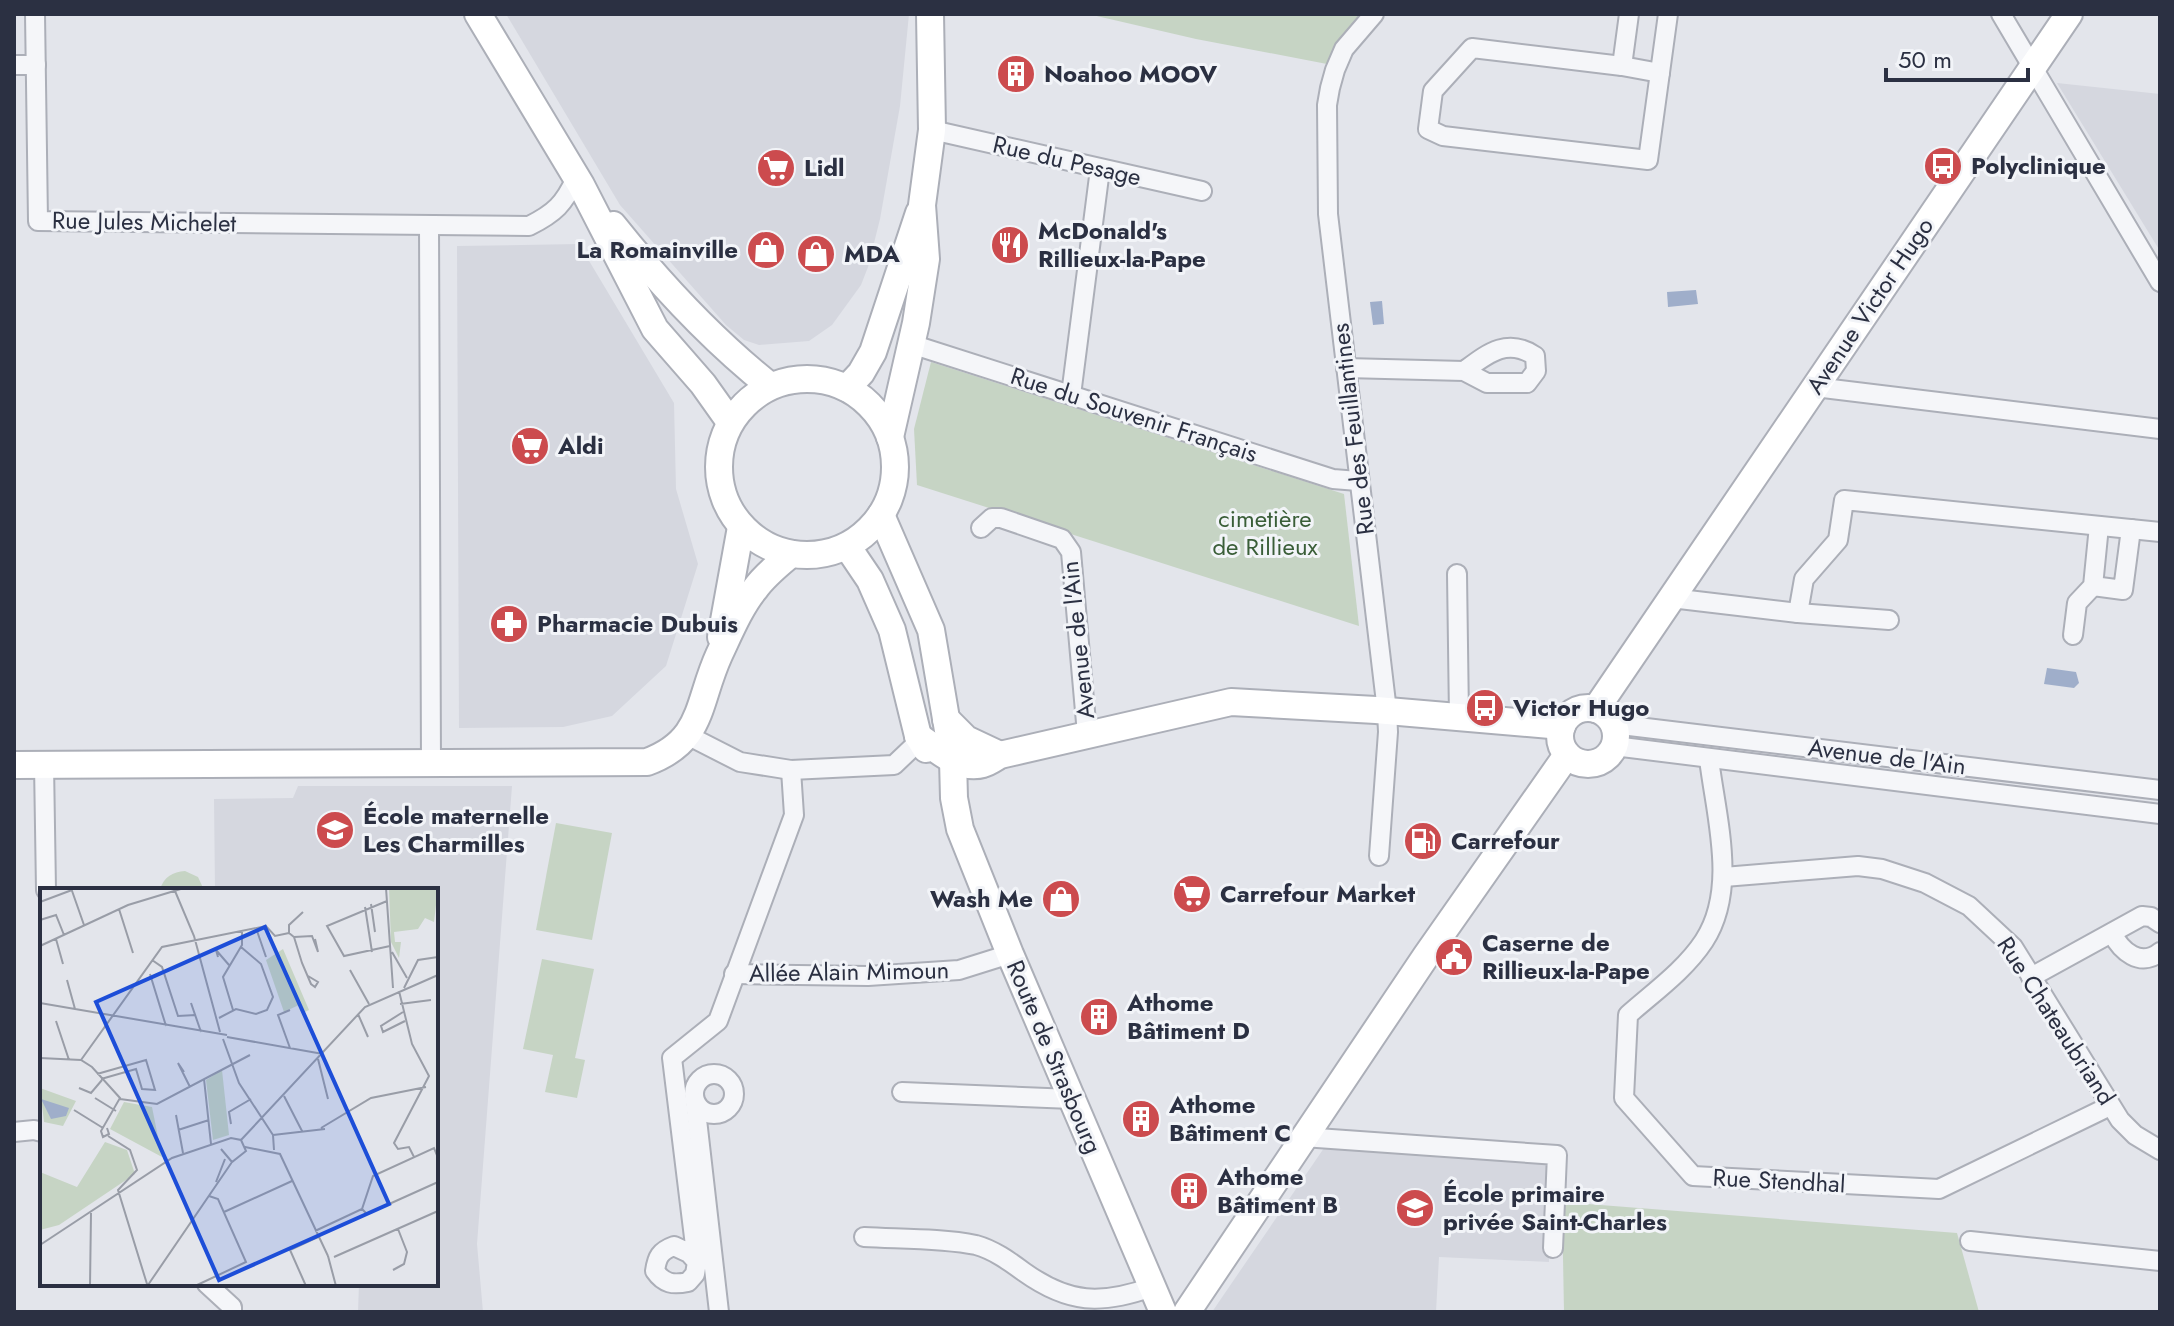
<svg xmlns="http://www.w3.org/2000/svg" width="2174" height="1326" font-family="Jost,sans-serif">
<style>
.built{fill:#d5d7df}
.green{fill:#c6d4c4}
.water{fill:#9faeca}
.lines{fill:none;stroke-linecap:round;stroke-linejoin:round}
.street-casing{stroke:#acafb8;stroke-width:22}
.secondary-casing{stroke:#acafb8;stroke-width:30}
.street{stroke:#f5f6f9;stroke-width:18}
.secondary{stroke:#fff;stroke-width:26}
.labels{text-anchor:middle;stroke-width:6;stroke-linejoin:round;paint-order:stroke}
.poi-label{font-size:24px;font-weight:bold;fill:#2b3042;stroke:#f2f4f8;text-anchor:start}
.street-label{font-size:24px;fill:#2b3042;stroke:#f2f4f8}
.park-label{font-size:24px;fill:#3a5e38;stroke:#f2f4f8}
.inset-road{fill:none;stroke:#999da7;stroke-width:2}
.view{fill:#1d4ed8;fill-opacity:0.15;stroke:#1d4ed8;stroke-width:4}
.inset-edge{fill:none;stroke:#2b3042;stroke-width:4}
</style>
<rect width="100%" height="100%" fill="#e3e5eb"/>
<g class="built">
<path d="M506,14H909L900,106L880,219L868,267L861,285L832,325L809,341L759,345L744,340L726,325L620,205Z"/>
<path d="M2057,83L2160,94V251Z"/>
<path d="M579,244L674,403L676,489L698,564L666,666L612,716L563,727L459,728L457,246Z"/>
<path d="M298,786H512L477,1244L483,1312H358L359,1284H436V890H215L214,799L293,798Z"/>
<path d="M1324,1148L1547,1160L1549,1262L1439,1257L1436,1312H1212Z"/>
</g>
<g class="green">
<path d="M1088,14H1361L1345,33L1327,64L1196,39Z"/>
<path d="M931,362L1344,494L1359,626L917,485L914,429Z"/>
<path d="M556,823L612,833L592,940L536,930Z"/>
<path d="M185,871L198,877L204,890H160C163,877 173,872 185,871Z"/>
<path d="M542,959L594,969L575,1058L585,1060L577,1098L545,1092L553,1055L523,1049Z"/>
<path d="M1562,1202L1957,1233L1979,1312H1564Z"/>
</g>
<g class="water">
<path d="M1696,290L1698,304L1668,307L1667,292Z"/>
<path d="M1382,301L1384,324L1373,325L1370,302Z"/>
<path d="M2047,668L2076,672L2079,683L2074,688L2044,684Z"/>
</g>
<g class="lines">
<g class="street-casing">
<g id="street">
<path d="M35,14L38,221L529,226C555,213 564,204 576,178"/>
<path d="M1374,14L1344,49L1335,70L1330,88L1327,105L1328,214L1387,711L1388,732L1379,856"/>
<path d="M1629,14L1622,66L1472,48L1433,91L1428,129L1443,136L1648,160L1668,14"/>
<path d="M2001,14L2160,282"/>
<path d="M14,65H36"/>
<path d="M1622,66L1660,73"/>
<path d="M932,130L1202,191"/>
<path d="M429,225L431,763"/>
<path d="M911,344L1333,479L1358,481"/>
<path d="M1346,368L1464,371L1487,383H1527L1536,371L1535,356C1507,337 1487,354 1464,371"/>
<path d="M1815,387L2160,429"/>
<path d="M1071,395L1100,169"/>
<path d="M981,528L992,518H1001L1062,539L1071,552L1087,734"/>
<path d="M1457,574L1459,717"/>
<path d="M2093,586L2123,590L2131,529"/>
<path d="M1671,598L1798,613L1889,620"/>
<path d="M1798,613L1804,579L1838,540L1844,500L2160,532"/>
<path d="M2073,635L2077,603L2093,586L2099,526"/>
<path d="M1613,724L2160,790"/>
<path d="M687,735L740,762L791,770L894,765L915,745L918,736"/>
<path d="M1614,746L2160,814"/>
<path d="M1709,759C1716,817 1738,889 1704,941C1685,970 1654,992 1628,1015L1624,1098L1693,1176L1939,1189L2110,1106"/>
<path d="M44,764L46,890"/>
<path d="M1724,877L1858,866L1882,869L1925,883L1969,906L2013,947L2120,1120L2135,1135L2160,1150"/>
<path d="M2112,933C2121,951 2140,968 2160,952"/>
<path d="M734,974L868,976L959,970L1010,954"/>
<path d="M2031,977L2142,916L2151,917L2160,923"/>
<circle cx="714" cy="1094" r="20"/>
<path d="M902,1092L1072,1099"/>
<path d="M695,1102L719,1312"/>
<path d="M14,1132L34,1130L42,1132"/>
<path d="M1303,1137L1557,1155L1553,1248"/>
<path d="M864,1237C899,1239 941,1238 976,1245C994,1250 1009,1261 1024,1272C1069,1304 1101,1305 1152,1287"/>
<path d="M1970,1241L2160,1261"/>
<path d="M697,1262L689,1253L674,1246C660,1251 657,1257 655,1271C664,1284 673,1285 688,1282L695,1274L697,1262L672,1058L718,1021L794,815L791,770"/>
<path d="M207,1284L232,1307V1312"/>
</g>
</g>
<g class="secondary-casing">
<g id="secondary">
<path d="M478,14L581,185L655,329L703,384L730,422"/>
<path d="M613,225C660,284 711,339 770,386"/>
<circle cx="807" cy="467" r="88"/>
<path d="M847,388L861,373L873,352L919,213"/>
<path d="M890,437L916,323L926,259L922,205L932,130L930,14"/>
<path d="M881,515L931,630L953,760L954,798L960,829L1010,954L1163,1312"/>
<path d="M847,546L870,580L892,630L918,736L926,749"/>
<path d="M721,637L741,527"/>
<circle cx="1588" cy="736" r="28"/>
<path d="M1596,709L2069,14"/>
<path d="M946,719L966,739L1000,755"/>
<path d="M918,736C935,748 959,771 983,764C988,763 995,758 1000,755L1231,702L1376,710L1562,726"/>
<path d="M14,765L647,762C704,741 697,703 719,655C729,634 740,607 755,589C765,575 778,565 791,554"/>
<path d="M1187,1312L1426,956L1567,755"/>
</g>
</g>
<use href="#street" class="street"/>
<use href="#secondary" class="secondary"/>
</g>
<defs>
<g id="building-disc" transform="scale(2)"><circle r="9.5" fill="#cc4b4e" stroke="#f2f4f8"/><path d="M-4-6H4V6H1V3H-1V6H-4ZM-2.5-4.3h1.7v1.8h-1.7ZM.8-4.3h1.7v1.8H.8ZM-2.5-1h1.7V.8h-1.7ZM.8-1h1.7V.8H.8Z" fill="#fff"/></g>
<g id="bus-disc" transform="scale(2)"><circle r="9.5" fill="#cc4b4e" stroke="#f2f4f8"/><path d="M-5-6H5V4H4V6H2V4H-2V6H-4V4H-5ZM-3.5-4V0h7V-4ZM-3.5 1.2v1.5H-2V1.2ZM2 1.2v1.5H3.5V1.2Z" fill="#fff"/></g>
<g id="supermarket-disc" transform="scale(2)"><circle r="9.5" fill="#cc4b4e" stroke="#f2f4f8"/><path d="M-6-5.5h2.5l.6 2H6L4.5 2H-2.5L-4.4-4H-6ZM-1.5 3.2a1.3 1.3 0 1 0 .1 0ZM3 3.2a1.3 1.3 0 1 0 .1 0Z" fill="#fff"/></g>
<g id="restaurant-disc" transform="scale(2)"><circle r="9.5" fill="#cc4b4e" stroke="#f2f4f8"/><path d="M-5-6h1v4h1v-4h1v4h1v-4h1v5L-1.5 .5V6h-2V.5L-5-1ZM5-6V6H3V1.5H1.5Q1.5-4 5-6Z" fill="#fff"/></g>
<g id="shop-disc" transform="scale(2)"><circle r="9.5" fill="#cc4b4e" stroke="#f2f4f8"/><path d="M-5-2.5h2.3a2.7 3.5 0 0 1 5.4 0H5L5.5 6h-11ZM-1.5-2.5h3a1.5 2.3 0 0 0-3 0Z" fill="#fff"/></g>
<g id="pharmacy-disc" transform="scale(2)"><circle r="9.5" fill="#cc4b4e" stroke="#f2f4f8"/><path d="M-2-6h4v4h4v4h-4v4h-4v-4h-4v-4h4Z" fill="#fff"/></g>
<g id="school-disc" transform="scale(2)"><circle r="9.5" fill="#cc4b4e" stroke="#f2f4f8"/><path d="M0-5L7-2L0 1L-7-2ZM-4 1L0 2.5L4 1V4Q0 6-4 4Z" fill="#fff"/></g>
<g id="fuel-disc" transform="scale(2)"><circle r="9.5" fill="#cc4b4e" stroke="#f2f4f8"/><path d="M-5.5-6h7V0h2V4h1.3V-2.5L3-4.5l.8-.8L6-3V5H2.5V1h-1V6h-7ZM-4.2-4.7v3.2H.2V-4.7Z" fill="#fff"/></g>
<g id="civic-disc" transform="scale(2)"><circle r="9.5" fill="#cc4b4e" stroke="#f2f4f8"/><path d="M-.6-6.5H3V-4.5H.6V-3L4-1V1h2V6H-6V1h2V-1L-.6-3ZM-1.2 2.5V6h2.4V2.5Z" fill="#fff"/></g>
</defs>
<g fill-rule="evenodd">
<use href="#building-disc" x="1016" y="74"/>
<use href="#bus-disc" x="1943" y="166"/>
<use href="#supermarket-disc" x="776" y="168"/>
<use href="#restaurant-disc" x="1010" y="245"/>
<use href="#shop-disc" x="766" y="250"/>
<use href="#shop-disc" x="816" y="254"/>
<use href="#supermarket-disc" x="530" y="446"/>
<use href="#pharmacy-disc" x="509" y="624"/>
<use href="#bus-disc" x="1485" y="708"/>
<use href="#school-disc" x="335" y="830"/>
<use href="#fuel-disc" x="1423" y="841"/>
<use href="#supermarket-disc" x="1192" y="894"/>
<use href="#shop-disc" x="1061" y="899"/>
<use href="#civic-disc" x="1454" y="957"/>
<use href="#building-disc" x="1099" y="1017"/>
<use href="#building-disc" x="1141" y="1119"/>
<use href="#building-disc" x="1189" y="1191"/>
<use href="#school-disc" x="1415" y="1208"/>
</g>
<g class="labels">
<g class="poi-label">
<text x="1044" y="82">Noahoo MOOV</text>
<text x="1971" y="174">Polyclinique</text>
<text x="804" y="176">Lidl</text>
<text x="1038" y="239">McDonald's<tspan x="1038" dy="28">Rillieux-la-Pape</tspan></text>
<text x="738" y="258" text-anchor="end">La Romainville</text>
<text x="844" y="262">MDA</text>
<text x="558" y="454">Aldi</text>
<text x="537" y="632">Pharmacie Dubuis</text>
<text x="1513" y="716">Victor Hugo</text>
<text x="363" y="824">École maternelle<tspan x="363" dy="28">Les Charmilles</tspan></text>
<text x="1451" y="849">Carrefour</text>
<text x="1220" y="902">Carrefour Market</text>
<text x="1033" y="907" text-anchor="end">Wash Me</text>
<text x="1482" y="951">Caserne de<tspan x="1482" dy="28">Rillieux-la-Pape</tspan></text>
<text x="1127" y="1011">Athome<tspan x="1127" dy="28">Bâtiment D</tspan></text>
<text x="1169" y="1113">Athome<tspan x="1169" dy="28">Bâtiment C</tspan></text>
<text x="1217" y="1185">Athome<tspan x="1217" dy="28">Bâtiment B</tspan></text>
<text x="1443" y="1202">École primaire<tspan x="1443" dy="28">privée Saint-Charles</tspan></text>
</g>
<g class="street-label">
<text transform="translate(1067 161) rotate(13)" y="8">Rue du Pesage</text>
<text transform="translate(144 222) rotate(1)" y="8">Rue Jules Michelet</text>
<text transform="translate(1870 306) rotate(-56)" y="8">Avenue Victor Hugo</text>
<text transform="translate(1134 415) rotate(18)" y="8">Rue du Souvenir Français</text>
<text transform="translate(1353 429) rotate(-97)" y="8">Rue des Feuillantines</text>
<text transform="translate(1078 640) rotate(-96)" y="8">Avenue de l'Ain</text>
<text transform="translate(1887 757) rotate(7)" y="8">Avenue de l'Ain</text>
<text transform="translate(849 972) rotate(-1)" y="8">Allée Alain Mimoun</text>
<text transform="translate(2056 1021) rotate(57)" y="8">Rue Chateaubriand</text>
<text transform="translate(1054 1057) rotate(67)" y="8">Route de Strasbourg</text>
<text transform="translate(1779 1181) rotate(3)" y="8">Rue Stendhal</text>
</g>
<g class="park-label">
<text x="1265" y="527">cimetière<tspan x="1265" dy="28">de Rillieux</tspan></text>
</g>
</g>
<g transform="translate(40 888)">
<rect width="398" height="398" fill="#e3e5eb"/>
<path d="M349,0H398L394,34L385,30L378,41L354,44L355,54H361L359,70L351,54ZM243,61L269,122L265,124L261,116L244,124L226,72ZM182,182L189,247L173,252L166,192ZM0,200L36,213L23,238L4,234ZM84,214L112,219L122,269L70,241ZM65,254L87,262L95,286L19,337L0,342V284L37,299Z" fill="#c6d4c4"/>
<path d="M1,211L29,220L26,228L11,231Z" fill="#9faeca"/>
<path class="inset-road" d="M31,0L44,37M346,0L353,100M135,3L154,48L180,144M347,13L287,38L304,68L350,58M0,14L32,2M331,16L335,44M325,19L332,64M79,21L93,65M0,32L16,27L24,47M216,40L226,69M249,45L254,49L262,75L271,96L275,99L278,94L268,88M249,45V37L263,24M254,49L272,48L278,64L275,51M16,51L23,76M0,58L88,17L144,0M352,64L367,90M178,69L176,62L189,77M112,72L122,79L138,128L156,127M310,82L329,116M110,86L126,138M27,92L35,121M364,100L378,72L398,69M359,103L372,156L389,188L354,255L358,261L369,259L374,269M0,115L187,147M151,115L161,144M360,116L391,112M193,122L183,89L202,57V43M363,124L341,138L343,144L365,133M318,126L328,149M179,130L196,121L216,126L227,122L233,109L221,76L201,59M16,133L29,172M187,149L283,166M183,151L199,195L233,247L234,262M250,160L238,127L250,122M0,170L41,172L52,179L80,210L61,243L63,249L69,246L67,240M278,171L288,211M41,172L122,59L226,38L235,48L249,45M144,184L138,175L150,199M57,186L106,172L115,202L102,201L96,181L61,191M164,191L171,256M39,200L51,205L62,192M244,208L262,243M55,210L76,223M80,211L117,216L210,167M34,222L63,240M136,227L143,265M191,236L189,224L211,211M281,240L331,210L386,199M138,242L169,232M233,247L285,241M68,248L90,262L97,282L78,302L107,396M201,252L325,119L398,87M205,259L240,266L288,368M176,294L185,271M322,321L327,326L398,294M184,324L252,293M275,343L322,321L333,288L394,260L398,270M0,357L132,270L191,250L201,252L206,263L192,274L181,261M288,368L296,398M294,369L398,323M353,382L364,376L367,364L358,341M108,397L192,274M50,398L51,325M155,398L206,374L178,311L169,308M266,398L250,362L278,349"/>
<path class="view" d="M225,39L349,316L179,392L56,114Z"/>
<rect width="398" height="398" class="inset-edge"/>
</g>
<rect width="2174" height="1326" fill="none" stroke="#2b3042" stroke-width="32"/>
<path d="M1886 68v12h142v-12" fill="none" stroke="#2b3042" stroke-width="4"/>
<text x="1898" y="68" font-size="24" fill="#2b3042" stroke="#f2f4f8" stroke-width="6" paint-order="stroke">50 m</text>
</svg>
